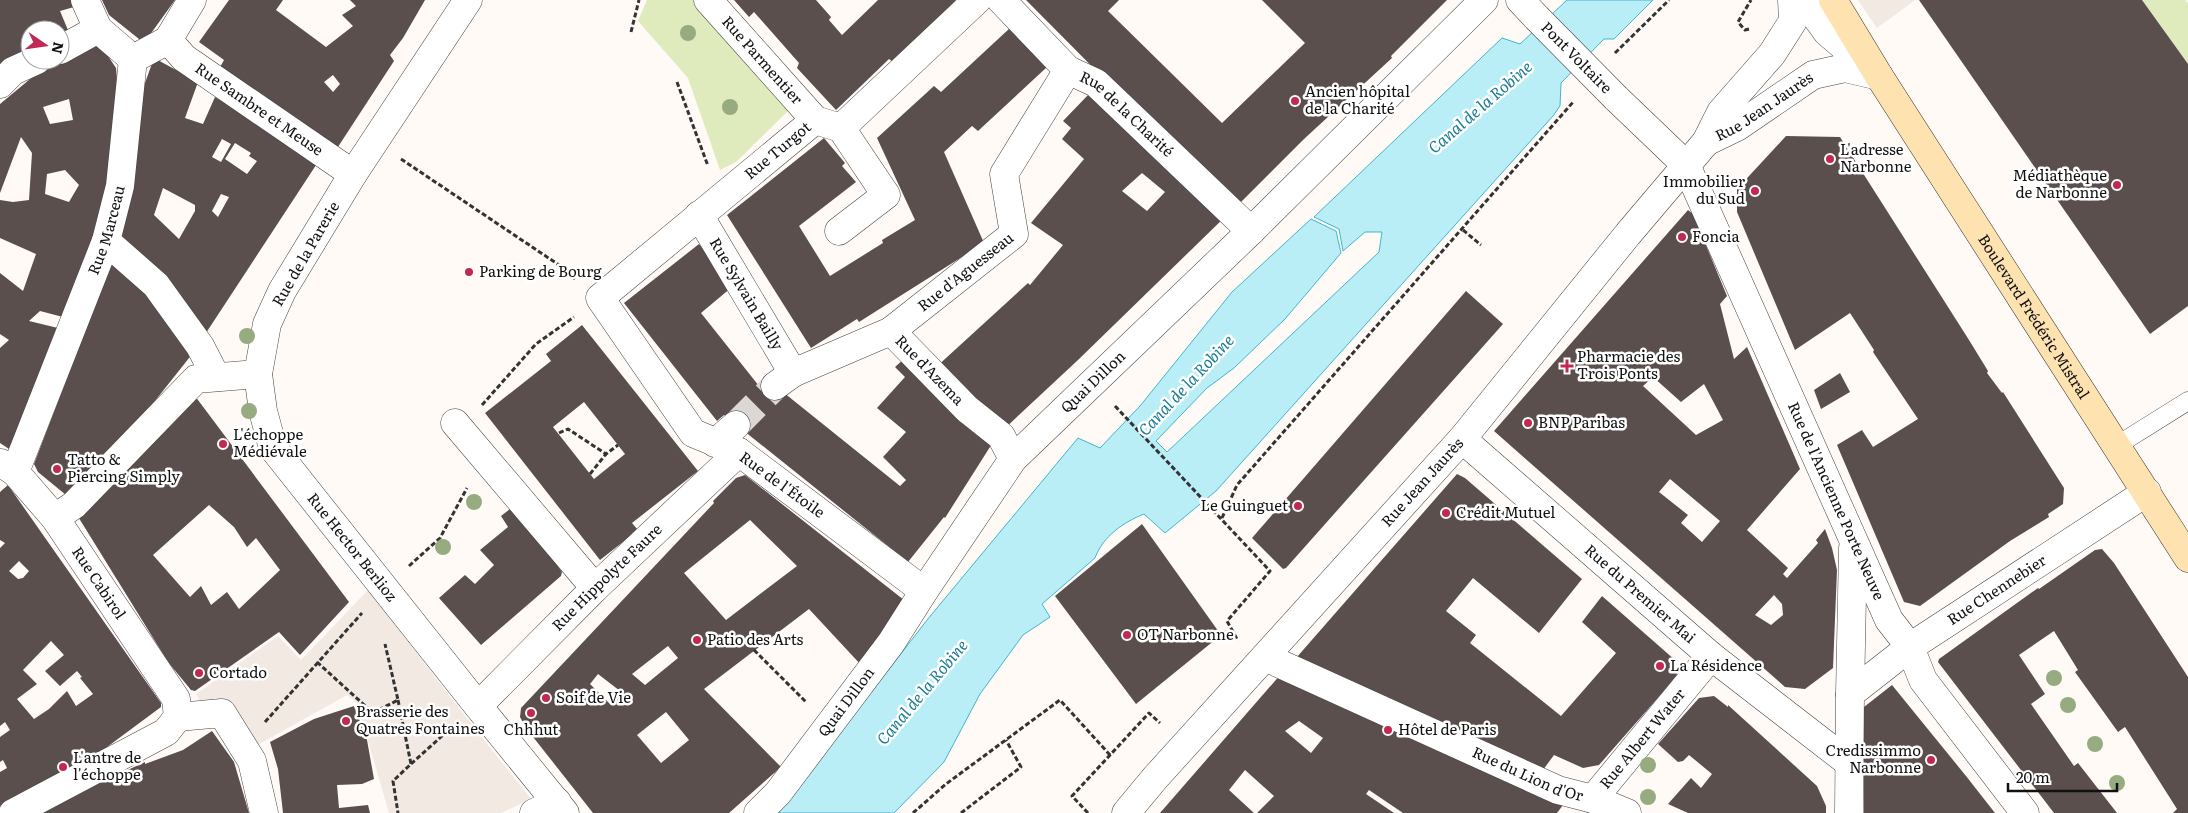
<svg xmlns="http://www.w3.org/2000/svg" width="2188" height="813" font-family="Literata,serif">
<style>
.green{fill:#dfeabd}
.plaza{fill:#f1e9e2}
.water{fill:#b9eef6;stroke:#41b6cd}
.building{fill:#5a4f4d;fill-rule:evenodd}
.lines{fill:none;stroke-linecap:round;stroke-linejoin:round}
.street-tunnel{stroke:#dbd7d3;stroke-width:28;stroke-dasharray:28 14;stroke-linecap:butt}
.lane-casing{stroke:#444;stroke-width:19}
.street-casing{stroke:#444;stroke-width:29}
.secondary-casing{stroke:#333;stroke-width:29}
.path{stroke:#333;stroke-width:3;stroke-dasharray:5 2.5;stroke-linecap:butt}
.lane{stroke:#fff;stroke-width:18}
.street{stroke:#fff;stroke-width:28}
.secondary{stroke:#fee3b1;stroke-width:28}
.street-bridge-casing{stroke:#444;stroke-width:29;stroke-linecap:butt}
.street-bridge{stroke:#fff;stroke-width:28}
.tree{fill:#96ab80}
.poi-dot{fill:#c22854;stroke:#fff;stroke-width:2}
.labels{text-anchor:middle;stroke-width:5;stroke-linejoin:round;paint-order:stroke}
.street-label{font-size:15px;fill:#111;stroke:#fff}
.poi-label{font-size:15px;fill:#111;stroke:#fff;text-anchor:start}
.water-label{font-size:16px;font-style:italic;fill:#187c95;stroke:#fff}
</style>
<rect width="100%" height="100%" fill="#fffaf5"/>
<g class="green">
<path d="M647,0H693L788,111L736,162L720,170L688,78L638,21Z"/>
<path d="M2142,0H2185L2188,3V64Z"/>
</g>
<g class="plaza">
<path d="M1858,0H1915L1877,28Z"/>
<path d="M368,590L465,716L531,799L501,813H389L357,703L347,695L236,757L196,694L278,636L301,660Z"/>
</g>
<path class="water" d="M1567,0H1653L1614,39H1604L1561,83L1560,106L1553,116L1216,491L1165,533L1144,514C1124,522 1103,536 1095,558L1042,604L1050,617L1023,635L980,694L944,762L894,813H773L795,791L927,620L1078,438L1100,448L1140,406L1232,292L1311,219L1336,231L1341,253L1285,319L1234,368L1207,388L1156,441L1167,452L1379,252L1382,232H1365L1343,251L1339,229L1314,217L1502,38L1520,44Z"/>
<g class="building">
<path d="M0,0H71L74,7L60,11L70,35L60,38V30H30V49L5,59L0,64Z"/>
<path d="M102,0H175L144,43L109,15Z"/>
<path d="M229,0H283L276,10L326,47L353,26L342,15L356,6L350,0H425L403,38L390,55L394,61L334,153L219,69L224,60L199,42ZM333,75L340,84L333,92L324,82Z"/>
<path d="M734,0H816L831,17L829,20L842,35L878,0H956L893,62L889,59L836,110L797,68L799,63L754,12L749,17Z"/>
<path d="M1026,0H1119L1108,11L1222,123L1305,43L1262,0H1447L1391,56L1392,58L1304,139L1236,207L1165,140Z"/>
<path d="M1919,0H2142L2188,64V306L2150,334Z"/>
<path d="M1010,28L1047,67L978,131L972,126L944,152L984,243L859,322L857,319L811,348L727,215L824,138L845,163L842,166L856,182L799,226L830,276L883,243L882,240L915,220L877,138L934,86L941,92Z"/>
<path d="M100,44L116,68L119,103L113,189L63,317L40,311L29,321L58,328L12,451L0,443V348L9,340L0,334V273L23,291L36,254L0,238V200L13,202L29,200L32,153L21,137L0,193V104L53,60ZM69,99L73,120L50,124L43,107ZM65,170L79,185L69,202L45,194L47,174Z"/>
<path d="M154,58L198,82L185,118L203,124L215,97L320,159L206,333L115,234L141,94ZM222,139L231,144L221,162L212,157ZM235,143L251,153L249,156L257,161L247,174L225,159ZM163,188L195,205V211L179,239L154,215ZM221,194L229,197L218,217L212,211Z"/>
<path d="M1088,95L1228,214L1078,360L1003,430L934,369L1028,283L1030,285L1063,245L1031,223L1084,159L1062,139L1071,128L1063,121ZM1142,173L1165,192L1147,211L1122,191Z"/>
<path d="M1786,136L1840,137L1969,340L1988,371L1987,373L2002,393L2003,392L2064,488L2063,504L2048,514L2049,517L2010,541L1920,606L1904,602L1837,445L1862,430L1873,447L1918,419L1873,352L1874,350L1850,313L1795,350L1737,212V189Z"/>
<path d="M1688,210L1693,214L1727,296L1720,304L1734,359L1747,347L1800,469L1747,530L1788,568L1783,574L1787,578L1818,543L1816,540L1825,529L1832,548L1837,570L1833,668L1805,689L1785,687L1494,431ZM1653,377L1681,402L1704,384L1723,420L1696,435L1643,386ZM1670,479L1720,521L1702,542L1681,523L1688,515L1659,492ZM1774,595L1782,604L1783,615L1771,625L1755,615Z"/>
<path d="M699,244L732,287L701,313L759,386L768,380L900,486L906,480L883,457L906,432L877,408L905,377L895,367L905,358L995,439L945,518L944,517L908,562L724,415L717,421L624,303Z"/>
<path d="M112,260L143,291L193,353L116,450L66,495L38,472L34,464Z"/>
<path d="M1466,291L1503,324L1286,568L1283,569L1252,538Z"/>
<path d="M582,325L698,471L632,523L638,530L600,560L485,413L551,361L546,354ZM584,402L625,454L594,479L553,427Z"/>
<path d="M1840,373L1850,392L1821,409L1814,390Z"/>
<path d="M195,396L349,602L300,655L279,632L195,691L191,690L168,662L77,515ZM209,505L234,527L247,547L256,538L280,570L239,609L227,592L211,605L201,586L190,597L153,555Z"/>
<path d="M1457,474L1465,478L1582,579L1539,633L1473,578L1446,611L1476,635L1470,643L1561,716L1616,653L1582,622L1602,596L1675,660L1677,676L1599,765L1583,768L1554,755L1540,774L1297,657Z"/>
<path d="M745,475L904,600L862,666L809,609L704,689L781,767L729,813H593L526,728L520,717L521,708L714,503L713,501L736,478ZM750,520L797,566L726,620L684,573ZM668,646L678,658L645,685L632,674ZM598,674L624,694L611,705L590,684ZM666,712L689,740L661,763L637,735Z"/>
<path d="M8,485L161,703V707L103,750L0,806V772L7,768L3,760L0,762V737L10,730L5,722L0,726V548L5,543L0,540V492ZM19,561L29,571L23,578L18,579L9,571ZM51,641L64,655L45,671L60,686L77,671L82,677L80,678L93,694L76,706L67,691L49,709L34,719L17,699L37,684L23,670Z"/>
<path d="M515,505L562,572L561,576L481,645L439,598L465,575L475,584L494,565L480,550L508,527L501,516Z"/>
<path d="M1142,524L1221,635L1136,704L1055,596Z"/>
<path d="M2102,549L2114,563L2188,677V813H2173L2177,809L2125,727L2118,732L2075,672L2078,670L2054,631L2019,655L2045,694L2031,704L2074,766L2078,763L2117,813H2054L1938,662L1939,659L2038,588L2039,589L2095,550Z"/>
<path d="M1281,674L1563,805L1557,813H1403L1369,790L1366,794L1394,813H1257L1274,796L1245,770L1229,790L1254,813H1160ZM1299,721L1323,738L1311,753L1285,731Z"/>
<path d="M1892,685L1966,776L1995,813H1864V707Z"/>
<path d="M1714,696L1728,707V705L1817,786L1826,806V813H1688L1668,804L1691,778L1701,788L1712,774L1689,755L1683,761L1678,762L1658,744L1699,698Z"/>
<path d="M354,706L367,740L374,779L362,784L337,785L339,808L368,805L370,813H283L278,769L270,742L314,719Z"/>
<path d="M212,731L234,762L249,813H34L145,762V764L183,750Z"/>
</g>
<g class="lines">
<path class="street-tunnel" d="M736,425L775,386"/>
<g class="lane-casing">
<path id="lane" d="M2116,446L2188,401"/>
</g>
<g class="street-casing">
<g id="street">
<path d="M85,0L98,29L133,59"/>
<path id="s1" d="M468,0L353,174L282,291L267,324L258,374L263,411L273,448L478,706L565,813"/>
<path id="s2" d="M708,0L815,120"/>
<path id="s3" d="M1001,0L1068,70L1096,83L1251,231"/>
<path d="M1520,0L1537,18"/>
<path d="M1804,0L1827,32L1876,74"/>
<path id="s4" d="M168,40L184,58L353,174"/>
<path d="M60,50L98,29"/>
<path d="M0,84L13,71L37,60"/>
<path id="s5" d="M1616,98L1686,165L1889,620L1910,647L1923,680L2025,813"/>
<path id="s6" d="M1706,142L1737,127L1813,75L1845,68L1879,76"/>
<path id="s7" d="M699,215L793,373"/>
<path d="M839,231L886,195L841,128"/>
<path d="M106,241L156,285L200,346L216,377"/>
<path id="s8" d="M891,331L967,409L1001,436L1013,459"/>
<path id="s9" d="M775,386L793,373L891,331L1014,234L1004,174L1068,70"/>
<path d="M455,423L595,588"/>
<path id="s10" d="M1462,439L1711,656L1848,762"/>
<path d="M715,443L736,425"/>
<path id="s11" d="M1,463L15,472L55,518L176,699L178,717"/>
<path id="s12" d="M15,472L106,241L120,186L133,59L168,40L192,0"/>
<path d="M55,518L74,505L196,379L258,374"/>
<path id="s13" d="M924,591L739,452L693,433L600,298L815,120L841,128L977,0"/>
<path id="s14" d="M1265,657L1558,790L1593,799L1627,813"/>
<path d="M1850,694L1853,548"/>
<path id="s15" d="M478,706L595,588L739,452"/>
<path d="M178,717L222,713L252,761L264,813"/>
<path id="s16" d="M1593,799L1711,656"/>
<path d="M13,813L166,732L178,717"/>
<path d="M534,813L557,802"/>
<path id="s17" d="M758,813L778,793L891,643L924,591L1013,459L1251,231L1484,0"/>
<path id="s18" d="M1126,813L1155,778L1462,439L1628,234L1706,142L1721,112L1772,54L1793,21L1792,0"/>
<path id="s19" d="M1849,813L1850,694L1910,647L2147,492"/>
</g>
</g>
<g class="secondary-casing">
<g id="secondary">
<path id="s20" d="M1833,0L1879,76L2188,558"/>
</g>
</g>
<g class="path">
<path d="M1749,29L1745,30L1738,22L1751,0"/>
<path d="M631,32L639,0"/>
<path d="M1615,53L1669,0"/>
<path d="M677,82L708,166"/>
<path d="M401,159L559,265L575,279"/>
<path d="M1463,230L1481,245"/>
<path d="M482,405L536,344L574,317"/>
<path d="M1115,406L1270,571L1227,621L1237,639"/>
<path d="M559,433L568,429L606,454L618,445"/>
<path d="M590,474L606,454"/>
<path d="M1222,518L1237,485L1574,101"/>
<path d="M409,566L440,538L467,488"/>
<path d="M754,650L806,702"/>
<path d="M317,662L373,713L398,700L385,644"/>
<path d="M398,700L411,764L393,781L398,813"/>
<path d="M265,722L362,613"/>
<path d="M411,764L453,726"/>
<path d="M913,813L946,784L1060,700L1110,755"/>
<path d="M961,813L1021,767L1006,740"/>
<path d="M1088,813L1072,796L1149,713L1160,723"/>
</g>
<use href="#lane" class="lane"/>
<use href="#street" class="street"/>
<use href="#secondary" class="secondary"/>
<g class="street-bridge-casing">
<g id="street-bridge">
<path id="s21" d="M1537,18L1616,98"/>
</g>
</g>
<use href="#street-bridge" class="street-bridge"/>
</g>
<g class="tree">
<circle cx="688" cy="33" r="8"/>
<circle cx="730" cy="107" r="8"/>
<circle cx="247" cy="336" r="8"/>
<circle cx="249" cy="411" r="8"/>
<circle cx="474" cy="502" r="8"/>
<circle cx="443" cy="547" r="8"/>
<circle cx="2054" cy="678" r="8"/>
<circle cx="2068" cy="705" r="8"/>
<circle cx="2095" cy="744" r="8"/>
<circle cx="1648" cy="765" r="8"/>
<circle cx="2117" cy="783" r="8"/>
<circle cx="1648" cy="797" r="8"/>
</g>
<g class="poi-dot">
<circle cx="1295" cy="101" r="5"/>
<circle cx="1830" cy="159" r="5"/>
<circle cx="2117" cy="185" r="5"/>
<circle cx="1755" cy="191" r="5"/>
<circle cx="1682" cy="237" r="5"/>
<circle cx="469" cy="272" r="5"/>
<path d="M1564.5 358.5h5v5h5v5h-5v5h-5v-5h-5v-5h5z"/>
<circle cx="1528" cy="423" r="5"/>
<circle cx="223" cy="444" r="5"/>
<circle cx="57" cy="469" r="5"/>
<circle cx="1298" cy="506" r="5"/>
<circle cx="1446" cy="513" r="5"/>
<circle cx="1127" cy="635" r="5"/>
<circle cx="697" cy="640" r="5"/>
<circle cx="1660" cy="666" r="5"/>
<circle cx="199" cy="673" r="5"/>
<circle cx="546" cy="698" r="5"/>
<circle cx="531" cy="713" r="5"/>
<circle cx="346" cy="721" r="5"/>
<circle cx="1388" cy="730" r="5"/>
<circle cx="1931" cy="760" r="5"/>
<circle cx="63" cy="767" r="5"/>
</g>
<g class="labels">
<g class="street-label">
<text dy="5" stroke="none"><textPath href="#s21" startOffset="56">Pont Voltaire</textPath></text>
<text dy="5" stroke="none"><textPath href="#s2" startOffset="81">Rue Parmentier</textPath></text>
<text dy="5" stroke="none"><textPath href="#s6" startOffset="68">Rue Jean Jaurès</textPath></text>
<text dy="5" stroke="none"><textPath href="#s4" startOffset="115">Rue Sambre et Meuse</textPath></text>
<text dy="5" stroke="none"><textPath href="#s3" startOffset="171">Rue de la Charité</textPath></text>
<text dy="5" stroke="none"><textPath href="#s13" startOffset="676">Rue Turgot</textPath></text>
<text dy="5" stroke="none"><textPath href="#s12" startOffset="259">Rue Marceau</textPath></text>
<text transform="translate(306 254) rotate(-60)" y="5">Rue de la Parerie</text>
<text dy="5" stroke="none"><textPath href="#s9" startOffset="224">Rue d'Aguesseau</textPath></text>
<text dy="5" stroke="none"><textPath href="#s7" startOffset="92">Rue Sylvain Bailly</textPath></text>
<text dy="5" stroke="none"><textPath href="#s20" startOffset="375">Boulevard Frédéric Mistral</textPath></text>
<text dy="5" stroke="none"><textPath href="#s8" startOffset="55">Rue d'Azema</textPath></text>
<text dy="5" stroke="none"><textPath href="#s17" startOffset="548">Quai Dillon</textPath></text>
<text dy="5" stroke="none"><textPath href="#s18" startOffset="444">Rue Jean Jaurès</textPath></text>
<text transform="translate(782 485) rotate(36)" y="5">Rue de l'Étoile</text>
<text dy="5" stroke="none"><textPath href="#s5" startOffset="465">Rue de l'Ancienne Porte Neuve</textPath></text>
<text dy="5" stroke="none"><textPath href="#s1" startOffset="635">Rue Hector Berlioz</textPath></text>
<text dy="5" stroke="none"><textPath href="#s15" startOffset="182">Rue Hippolyte Faure</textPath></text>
<text dy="5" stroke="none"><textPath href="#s11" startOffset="156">Rue Cabirol</textPath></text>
<text dy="5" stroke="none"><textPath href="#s19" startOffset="299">Rue Chennebier</textPath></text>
<text dy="5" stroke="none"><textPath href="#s10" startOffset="236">Rue du Premier Mai</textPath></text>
<text dy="5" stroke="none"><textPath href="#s17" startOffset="142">Quai Dillon</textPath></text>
<text dy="5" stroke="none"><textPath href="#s16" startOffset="78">Rue Albert Water</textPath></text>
<text dy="5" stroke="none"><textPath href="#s14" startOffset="288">Rue du Lion d'Or</textPath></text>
</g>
<g class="poi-label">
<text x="1305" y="97">Ancien hôpital<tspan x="1305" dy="17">de la Charité</tspan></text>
<text x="1840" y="155">L'adresse<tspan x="1840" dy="17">Narbonne</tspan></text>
<text x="2107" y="181" text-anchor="end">Médiathèque<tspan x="2107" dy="17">de Narbonne</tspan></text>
<text x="1745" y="187" text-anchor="end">Immobilier<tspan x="1745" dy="17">du Sud</tspan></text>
<text x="1692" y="242">Foncia</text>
<text x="479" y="277">Parking de Bourg</text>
<text x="1577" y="362">Pharmacie des<tspan x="1577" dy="17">Trois Ponts</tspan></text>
<text x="1538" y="428">BNP Paribas</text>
<text x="233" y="440">L'échoppe<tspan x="233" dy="17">Médiévale</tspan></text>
<text x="67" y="465">Tatto &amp;<tspan x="67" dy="17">Piercing Simply</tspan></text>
<text x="1288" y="511" text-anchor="end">Le Guinguet</text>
<text x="1456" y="518">Crédit Mutuel</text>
<text x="1137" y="640">OT Narbonne</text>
<text x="707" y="645">Patio des Arts</text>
<text x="1670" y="671">La Résidence</text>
<text x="209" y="678">Cortado</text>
<text x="556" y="703">Soif de Vie</text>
<text x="356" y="717">Brasserie des<tspan x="356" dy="17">Quatres Fontaines</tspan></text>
<text x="531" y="735" text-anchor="middle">Chhhut</text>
<text x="1398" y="735">Hôtel de Paris</text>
<text x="1921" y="756" text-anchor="end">Credissimmo<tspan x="1921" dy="17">Narbonne</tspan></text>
<text x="73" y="763">L'antre de<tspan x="73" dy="17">l'échoppe</tspan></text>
</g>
<g class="water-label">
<text transform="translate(1480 107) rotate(-41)" y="6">Canal de la Robine</text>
<text transform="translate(1186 385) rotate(-47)" y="6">Canal de la Robine</text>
<text transform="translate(922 692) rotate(-50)" y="6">Canal de la Robine</text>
</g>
</g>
<g transform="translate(45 45) rotate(103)"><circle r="24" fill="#ffffff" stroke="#a0a0a0"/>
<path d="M0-4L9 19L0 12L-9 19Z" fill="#c22854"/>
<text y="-8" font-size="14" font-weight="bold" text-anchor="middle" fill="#111111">N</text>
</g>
<path d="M2008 783v8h109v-8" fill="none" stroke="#111111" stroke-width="2.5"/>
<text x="2016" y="783" font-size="15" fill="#111111" stroke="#ffffff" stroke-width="4" paint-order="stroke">20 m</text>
</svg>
